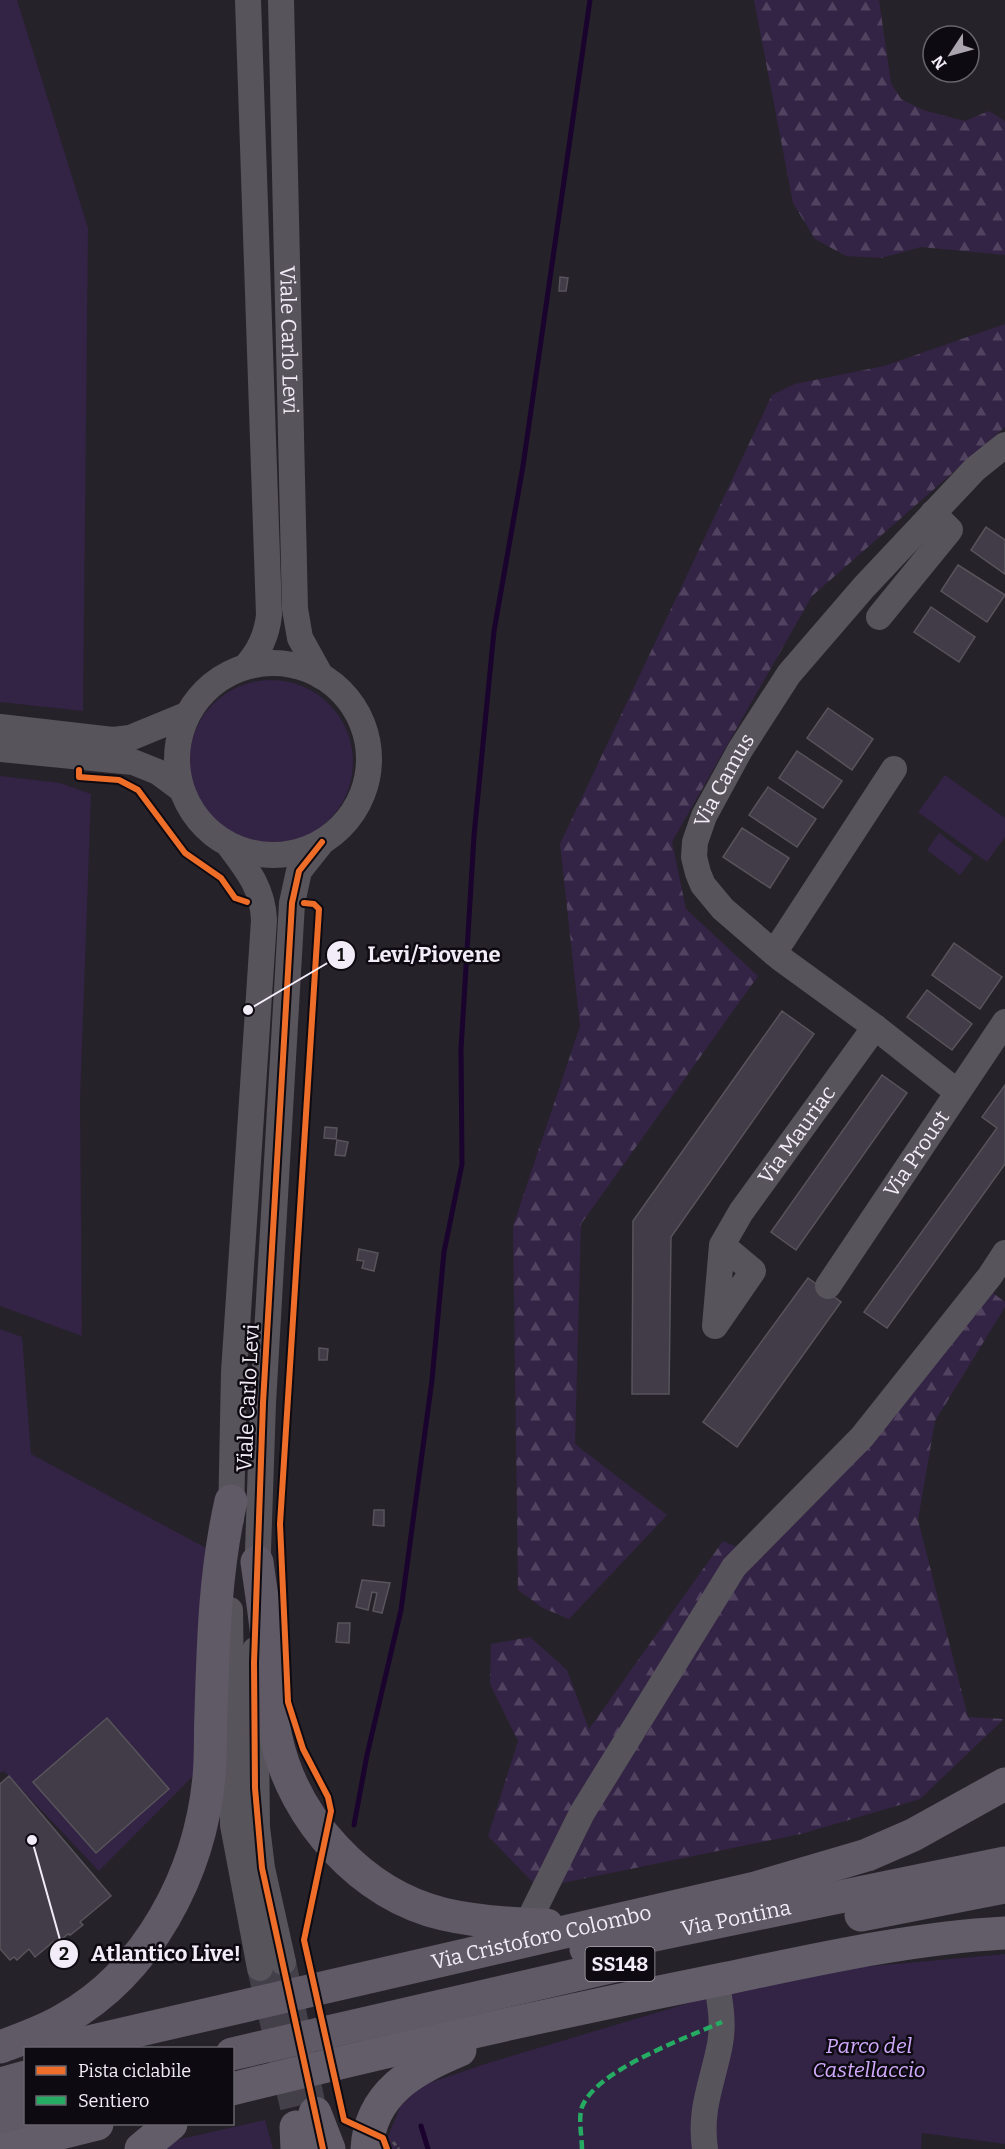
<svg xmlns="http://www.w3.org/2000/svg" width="1005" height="2149" font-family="Bitter,serif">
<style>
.green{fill:#332344}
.forest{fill:url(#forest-firs)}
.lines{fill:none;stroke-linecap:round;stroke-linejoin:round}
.stream{stroke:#1a032d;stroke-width:5}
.building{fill:#423b48;stroke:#57545b;stroke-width:1.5}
.minor-tunnel{stroke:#444049;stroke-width:26;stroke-dasharray:26 13;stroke-linecap:butt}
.path{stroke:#58545c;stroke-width:3;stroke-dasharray:4.5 3;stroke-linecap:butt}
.minor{stroke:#58545c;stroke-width:26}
.major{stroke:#625d68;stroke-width:33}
.highway{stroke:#605966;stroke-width:33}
.quiet{stroke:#26ab63;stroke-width:4.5;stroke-dasharray:9 4.5;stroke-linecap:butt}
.cycleway-casing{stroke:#0d0a11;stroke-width:10}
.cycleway{stroke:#ee6e29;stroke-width:6}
.labels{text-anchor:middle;stroke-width:5;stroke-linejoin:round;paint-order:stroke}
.shield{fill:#0d0a11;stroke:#ada8b2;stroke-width:1.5}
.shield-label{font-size:20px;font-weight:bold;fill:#f1ecf7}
.street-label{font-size:21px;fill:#f1ecf7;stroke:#0d0a11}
.park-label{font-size:21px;font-style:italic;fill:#d2abfe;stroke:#0d0a11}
.leader{fill:none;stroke:#f1ecf7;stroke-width:2}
.callout-dot{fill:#f1ecf7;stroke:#0d0a11;stroke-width:2}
.mark-label{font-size:18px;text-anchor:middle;font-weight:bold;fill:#111}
.callout-label{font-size:22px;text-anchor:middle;font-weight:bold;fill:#f1ecf7;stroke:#0d0a11;stroke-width:5;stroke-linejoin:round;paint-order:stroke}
</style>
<defs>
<pattern id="forest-firs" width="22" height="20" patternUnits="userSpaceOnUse" patternTransform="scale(1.5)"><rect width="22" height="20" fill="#332344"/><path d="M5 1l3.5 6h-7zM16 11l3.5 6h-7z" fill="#514360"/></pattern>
</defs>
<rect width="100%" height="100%" fill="#26222a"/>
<g class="green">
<path d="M0,0H17L88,228L83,711L0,702Z"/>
<circle cx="271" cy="762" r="82"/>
<path d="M945,775L1005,818V837L987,862L918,812Z"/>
<path d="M0,776L60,783L91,794L80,1100L82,1336L0,1306Z"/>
<path d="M939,833L973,858L960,875L927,850Z"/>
<path d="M0,1329L22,1337L31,1454L206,1548L200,1769L99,1871L4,1771L0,1773Z"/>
<path d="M1005,1954V2144L922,2133L921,2149H383L400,2107L420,2086L488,2063L786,1974Z"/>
<path d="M265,2120L273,2149H163L176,2140Z"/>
</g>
<g class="forest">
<path d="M754,0H879L891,83L901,99L923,110L965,121L989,111L1005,121V255L921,247L881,258L846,256L815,239L793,203Z"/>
<path d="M1005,324V427L812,596L672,842L686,909L758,976L581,1224L575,1444L667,1515L569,1619L543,1608L518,1590L513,1226L580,1026L560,844L772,395L795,384L884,366Z"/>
<path d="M982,1285L1005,1302V1307L935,1421L918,1520L968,1717L1004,1719L920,1799L801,1834L538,1888L488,1836L518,1741L490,1684L491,1644L530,1637L567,1670L589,1729L723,1541L749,1552Z"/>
</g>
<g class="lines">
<g class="stream">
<path d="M354,1825L367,1755L401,1610L432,1380L444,1252L462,1164L461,1049L474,836L494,631L523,466L590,0"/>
<path d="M421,2126L428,2149"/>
</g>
</g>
<g class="building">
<path d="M560,277L568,278L566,291H559Z"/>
<path d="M986,527L1005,540V574L971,550Z"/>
<path d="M958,565L1005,595L987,622L941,591Z"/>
<path d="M931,607L975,637L959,662L914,632Z"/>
<path d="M828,708L873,739L852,770L807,738Z"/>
<path d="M797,751L842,781L823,808L779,778Z"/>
<path d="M768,787L816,819L797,847L749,815Z"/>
<path d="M742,828L789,858L770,888L723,857Z"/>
<path d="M954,943L1002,977L980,1009L932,975Z"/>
<path d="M927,990L972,1024L952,1050L907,1017Z"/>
<path d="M782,1011L814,1034L671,1237L669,1394H632L633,1221Z"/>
<path d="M882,1075L907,1093L796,1250L771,1232Z"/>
<path d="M1005,1085V1164L887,1328L864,1312L997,1128L982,1117Z"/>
<path d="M325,1127L337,1128L336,1139L324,1138Z"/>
<path d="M337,1140L348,1142L345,1156L335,1155Z"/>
<path d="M359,1249L378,1253L374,1271L362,1268L364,1261L357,1260Z"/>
<path d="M808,1278L841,1302L737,1447L703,1422Z"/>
<path d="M319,1348L328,1349L327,1360H319Z"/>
<path d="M374,1510H384V1526L373,1525Z"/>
<path d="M362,1580L390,1583L382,1613L373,1611L377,1593L372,1592L368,1610L356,1607Z"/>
<path d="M338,1623H350L349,1643L336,1642Z"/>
<path d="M107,1718L169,1789L96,1853L33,1782Z"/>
<path d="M9,1776L111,1896L80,1922L83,1925L70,1935L68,1934L56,1944L53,1942L35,1957L29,1949L17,1960L14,1957L10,1960L0,1949V1784Z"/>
</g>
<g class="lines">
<g class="minor-tunnel">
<path d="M283,1962L313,2107"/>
<path d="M260,1968L294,2111"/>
</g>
<path class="path" d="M393,2142L399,2149"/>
<g class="minor">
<path id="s1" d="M281,0L295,609L300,638L321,676"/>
<path d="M879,617L950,530L933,513"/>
<circle cx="273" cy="759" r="96"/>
<path d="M246,666C259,652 267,634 269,615L248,0"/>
<path d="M0,727L113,740L130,738L186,715"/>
<path d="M0,749L133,762L158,772L181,789"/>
<path d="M228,844C246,868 263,888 264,920L234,1372L231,1519"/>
<path d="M774,953L894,769"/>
<path id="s2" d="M956,1091L875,1027L780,958L723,909L703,885L698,873L694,857L695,842L704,816L740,750L789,674L864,587L975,469L1005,445"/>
<path id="s3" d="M722,1245L753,1271L715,1326L722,1245L741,1212L875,1027"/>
<path id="s4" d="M828,1286L1005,1022"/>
<path d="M257,1580L263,1403L292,903L299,871L322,842"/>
<path d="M230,1610L233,1825L260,1968"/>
<path d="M255,1650L257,1827L262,1868L283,1962"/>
<path d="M527,1924L582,1813L734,1567L862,1437L990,1276L1005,1253"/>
<path d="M705,2149C699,2108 713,2082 720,2044C724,2023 720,2001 716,1980"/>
</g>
<g class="major">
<path d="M232,2089C397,2048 562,2011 728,1978C819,1959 912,1938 1005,1933"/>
<path d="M315,2113L329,2149"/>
<path d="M296,2127L297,2149"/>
<path d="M0,2148L97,2124"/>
<path d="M141,2149L171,2124"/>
<path d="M367,2149C370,2093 414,2069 460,2050"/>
</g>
<g class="highway">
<path d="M257,1562C262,1598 268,1634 270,1670C272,1693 271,1715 276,1738C294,1819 361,1894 443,1914C477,1922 512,1924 547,1925"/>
<path d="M861,1915L1005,1887"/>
<path id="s5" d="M586,1949L1005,1863"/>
<path d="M0,2047C21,2039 43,2032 63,2020C149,1972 200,1873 209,1777C211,1756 210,1734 211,1713C213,1642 215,1571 231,1501"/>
<path id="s6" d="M62,2048L755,1888L867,1855L913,1835L1005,1784"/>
<path d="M232,2054L628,1963"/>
<path d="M0,2084L26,2077"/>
<path d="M0,2117L26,2110"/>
</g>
<path class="quiet" d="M582,2149C582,2137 578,2118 582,2107C596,2070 686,2038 722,2022"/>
<g class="cycleway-casing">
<g id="cycleway">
<path d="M79,770V777L119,780L138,790L185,853L221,878L235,898L247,902"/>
<path d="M322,842L299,871L292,903L263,1403L254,1663L255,1788L262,1868L323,2149"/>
<path d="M304,903L314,904L319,909L280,1524L288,1702L303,1749L328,1797L331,1811L304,1940L344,2120L383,2138L387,2149"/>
</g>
</g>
<use href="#cycleway" class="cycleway"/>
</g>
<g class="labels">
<rect class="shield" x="585.5" y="1947" width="69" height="34" rx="4.5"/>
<g class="shield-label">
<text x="620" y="1971">SS148</text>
</g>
<g class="street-label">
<text dy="7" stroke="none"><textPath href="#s1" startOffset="340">Viale Carlo Levi</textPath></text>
<text dy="7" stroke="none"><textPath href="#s2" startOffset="440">Via Camus</textPath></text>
<text dy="7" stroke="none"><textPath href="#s3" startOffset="322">Via Mauriac</textPath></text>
<text dy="7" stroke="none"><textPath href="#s4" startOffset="159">Via Proust</textPath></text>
<text transform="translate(248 1398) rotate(-87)" y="7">Viale Carlo Levi</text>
<text dy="7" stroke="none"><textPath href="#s5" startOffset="153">Via Pontina</textPath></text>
<text dy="7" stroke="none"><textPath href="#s6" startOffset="492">Via Cristoforo Colombo</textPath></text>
</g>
<g class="park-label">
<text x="869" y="2053">Parco del<tspan x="869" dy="24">Castellaccio</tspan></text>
</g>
</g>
<path class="leader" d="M248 1010L341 955M32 1840L64 1954"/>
<g class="callout-dot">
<circle cx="248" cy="1010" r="6"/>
<circle cx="32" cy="1840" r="6"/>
<circle cx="341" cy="955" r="15"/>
<circle cx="64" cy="1954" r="15"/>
</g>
<g class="mark-label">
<text x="341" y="961">1</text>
<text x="64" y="1960">2</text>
</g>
<g class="callout-label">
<text x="434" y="962">Levi/Piovene</text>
<text x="166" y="1961">Atlantico Live!</text>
</g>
<rect x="24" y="2047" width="210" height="78" fill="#0d0a11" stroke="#68646d" stroke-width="1.5"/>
<rect x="36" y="2066" width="30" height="9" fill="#ee6e29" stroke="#68646d" stroke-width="1.5"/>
<text x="78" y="2077" font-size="18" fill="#f1ecf7">Pista ciclabile</text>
<rect x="36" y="2096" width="30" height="9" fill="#26ab63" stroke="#68646d" stroke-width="1.5"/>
<text x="78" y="2107" font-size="18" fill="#f1ecf7">Sentiero</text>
<g transform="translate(951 54) rotate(234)"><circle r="28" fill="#0d0a11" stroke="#68646d" stroke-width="1.5"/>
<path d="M0-4.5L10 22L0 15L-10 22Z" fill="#aaa5af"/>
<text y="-9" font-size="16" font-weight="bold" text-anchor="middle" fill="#f1ecf7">N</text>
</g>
</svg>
